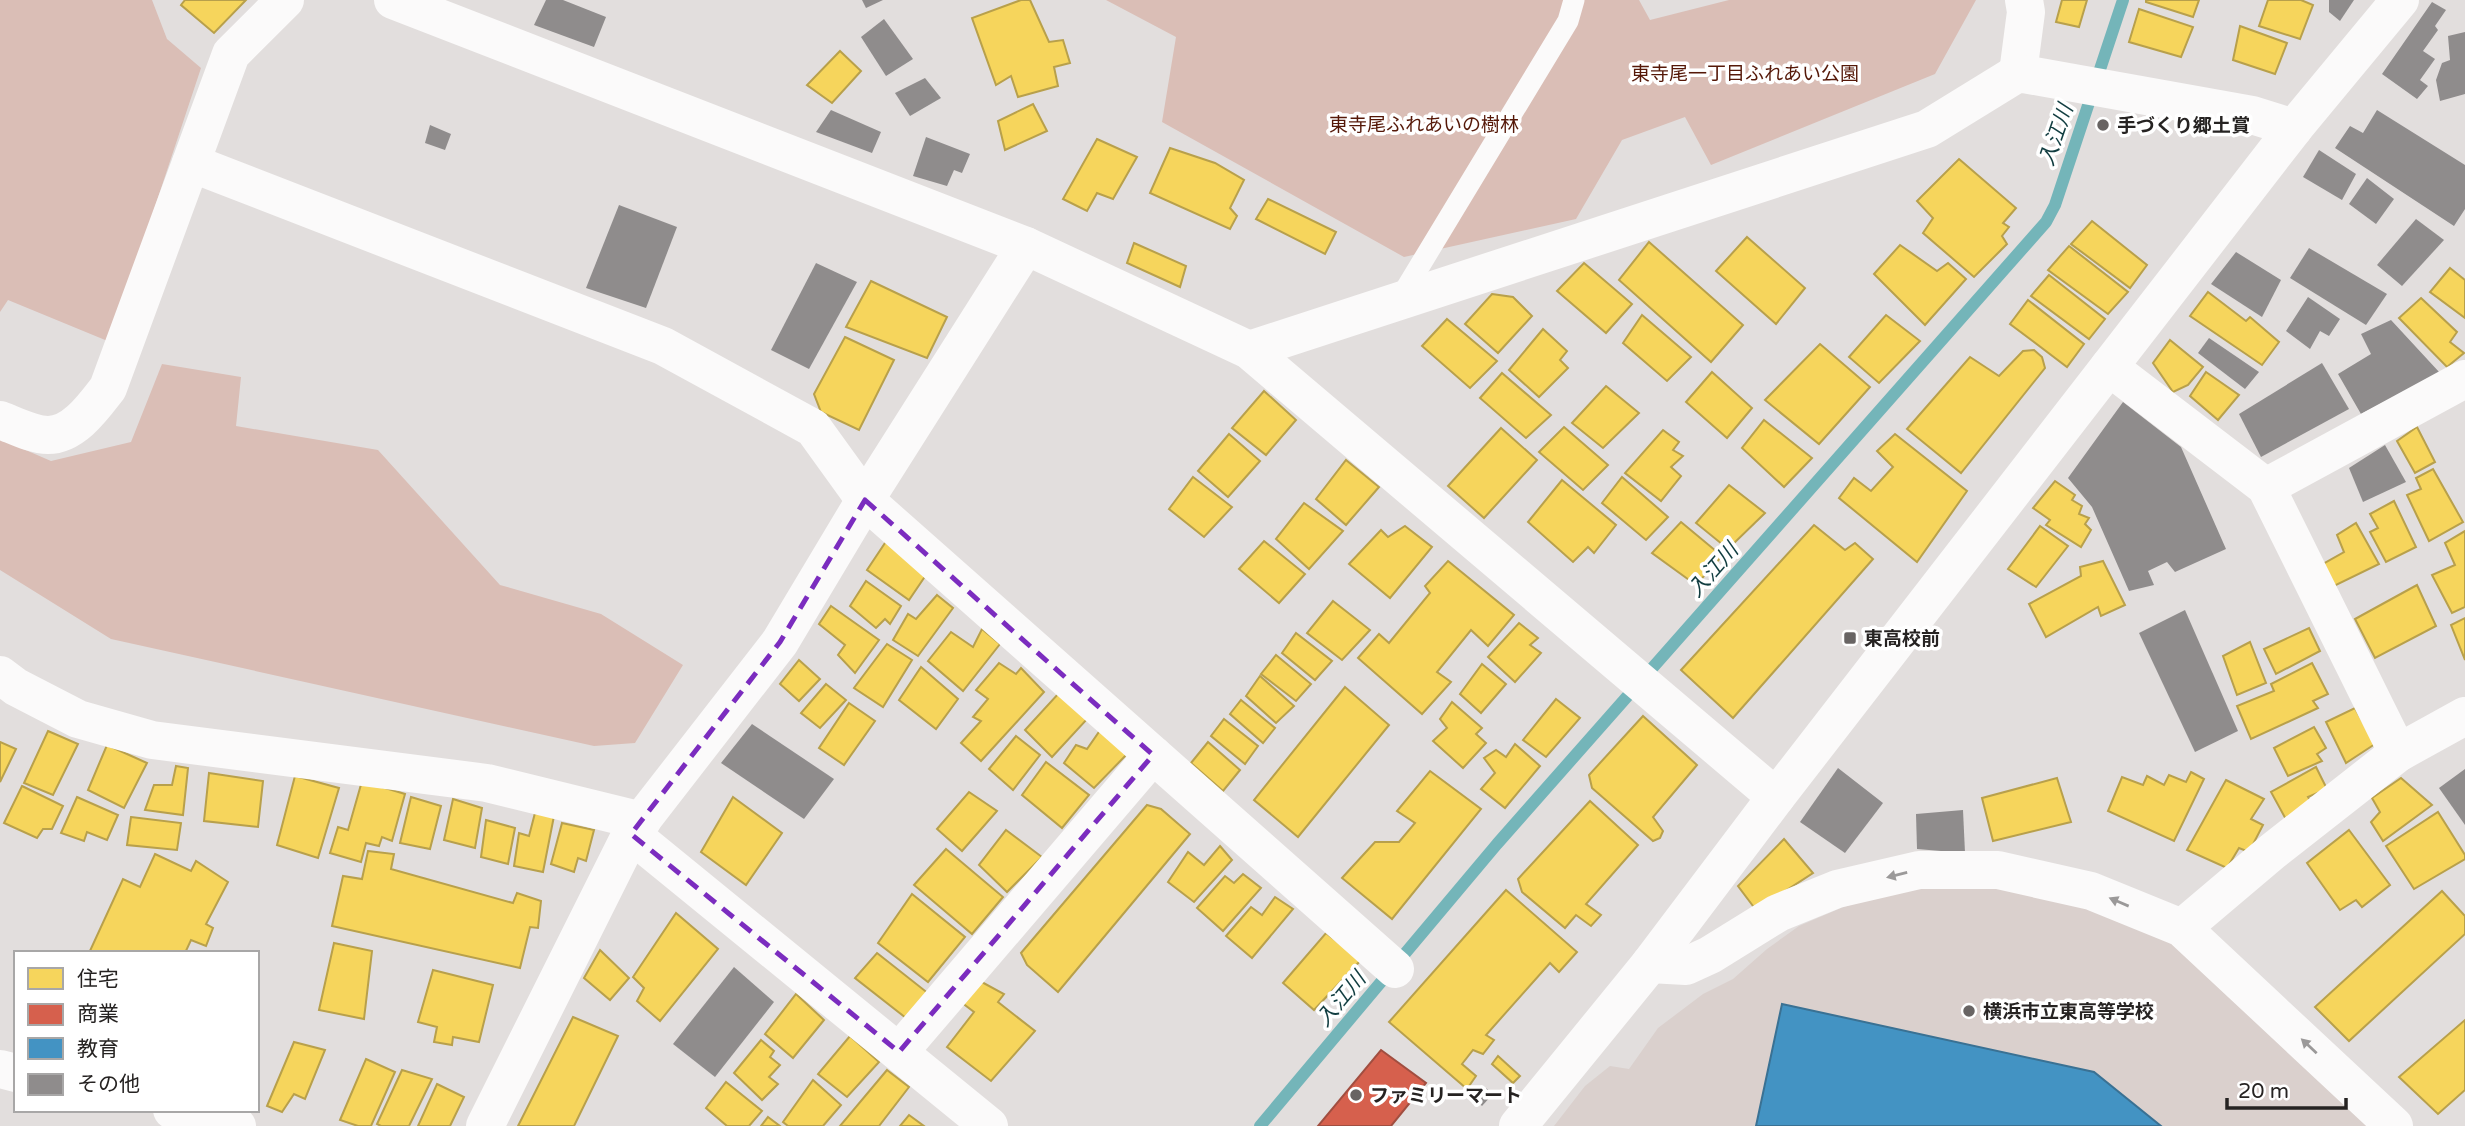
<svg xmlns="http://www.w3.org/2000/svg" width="2465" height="1126" font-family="'Varela Round','Noto Sans JP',sans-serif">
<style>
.built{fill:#dad0cd}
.green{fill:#dabeb6}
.homes{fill:#f6d55c;stroke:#b8a04b;stroke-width:2}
.shops{fill:#d6604d;stroke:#a14e40;stroke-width:2}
.schools{fill:#4393c3;stroke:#3a7193;stroke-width:2}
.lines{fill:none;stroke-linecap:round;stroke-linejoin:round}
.stream{stroke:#74b5b9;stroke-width:12}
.building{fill:#8f8c8c}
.lane{stroke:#fbfafa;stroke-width:21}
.street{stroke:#fbfafa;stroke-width:38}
.secondary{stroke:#fbfafa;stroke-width:38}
.oneway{fill:#9b9999}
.marked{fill:none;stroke:#7b2cbf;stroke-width:5;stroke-dasharray:14 9;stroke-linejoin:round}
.poi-dot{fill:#686463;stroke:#fff;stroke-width:2.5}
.labels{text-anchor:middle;stroke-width:7;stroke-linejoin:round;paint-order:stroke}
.park-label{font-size:19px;fill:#551808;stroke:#fff}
.poi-label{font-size:19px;font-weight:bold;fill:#262322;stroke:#fff;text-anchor:start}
.water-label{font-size:21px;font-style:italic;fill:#113d40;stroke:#fff}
</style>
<rect width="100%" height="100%" fill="#e2dedd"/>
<path class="built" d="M2036,886L2168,935L2381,1126H1554L1585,1086L1610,1066L1629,1069L1658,1028L1703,994L1733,979L1767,949L1799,926L1841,908L1880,895L1925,887Z"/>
<g class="green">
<path d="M0,0H152L167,39L201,68L110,342L8,300L0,312Z"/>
<path d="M1106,0H1639L1650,20L1729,0H1976L1935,74L1711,165L1685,117L1622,140L1576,219L1404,257L1162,122L1176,37Z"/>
<path d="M162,364L241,377L236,426L378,450L500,585L601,614L683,665L635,743L594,746L111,639L0,570V439L51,461L131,442Z"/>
</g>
<g class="homes">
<path d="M185,0H246L214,33L181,5Z"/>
<path d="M1021,0H1030L1049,42L1063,40L1070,63L1054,67L1058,86L1018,97L1011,76L996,85L972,18Z"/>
<path d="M2062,0H2087L2079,27L2056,22Z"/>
<path d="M2146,0H2199L2193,17L2146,2Z"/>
<path d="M2268,0H2301L2313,5L2300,39L2259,26Z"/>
<path d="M2139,9L2193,27L2181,57L2129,42Z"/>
<path d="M2240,26L2287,43L2275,74L2233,60Z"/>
<path d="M840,51L861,71L832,103L807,85Z"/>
<path d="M1033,104L1047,131L1005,150L998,121Z"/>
<path d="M1097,139L1137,157L1113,199L1097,193L1087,211L1063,199Z"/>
<path d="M1170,148L1215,163L1244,180L1230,208L1237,216L1230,229L1150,193Z"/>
<path d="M1959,159L2016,208L2003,223L2009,227L2002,236L2007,244L1974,277L1923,233L1933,218L1917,201Z"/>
<path d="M1268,199L1336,232L1325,254L1256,219Z"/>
<path d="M2092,221L2147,265L2130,288L2071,244Z"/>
<path d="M1747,237L1805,288L1776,324L1716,271Z"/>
<path d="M1649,242L1743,325L1711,362L1619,280Z"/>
<path d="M1134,243L1186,266L1180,287L1127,263Z"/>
<path d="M1900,245L1937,271L1948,263L1966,279L1925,325L1874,274Z"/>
<path d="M2069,246L2128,292L2108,314L2048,270Z"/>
<path d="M1584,263L1632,304L1606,333L1557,291Z"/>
<path d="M2450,268L2465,280V318L2430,292Z"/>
<path d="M2049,275L2105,319L2089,339L2031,296Z"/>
<path d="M871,281L947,317L927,358L846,327Z"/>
<path d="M2208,292L2246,321L2250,317L2279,342L2262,365L2190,316Z"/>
<path d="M1492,294L1513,297L1532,316L1498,353L1465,324Z"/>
<path d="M2421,298L2457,332L2450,342L2464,353L2447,367L2399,318Z"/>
<path d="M2028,300L2084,344L2067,367L2010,324Z"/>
<path d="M1642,315L1691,357L1667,381L1623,343Z"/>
<path d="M1886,315L1920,341L1879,383L1849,357Z"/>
<path d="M1447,319L1497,361L1470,388L1422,346Z"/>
<path d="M1543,329L1567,351L1560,360L1568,368L1539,397L1509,370Z"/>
<path d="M845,337L894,360L859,430L821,412L814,394Z"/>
<path d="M2170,340L2203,367L2188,385L2173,392L2153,363Z"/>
<path d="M1820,344L1870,387L1819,444L1765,400Z"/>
<path d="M2034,350L2042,357L2045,368L1961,473L1907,429L1970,357L1999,376L2023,351Z"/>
<path d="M1712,372L1752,408L1727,438L1686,402Z"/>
<path d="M2206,372L2239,395L2218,420L2190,396Z"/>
<path d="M1502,373L1551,415L1526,438L1480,398Z"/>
<path d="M1606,386L1639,413L1603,448L1572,423Z"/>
<path d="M1264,391L1296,420L1266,455L1232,428Z"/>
<path d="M1764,420L1812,458L1784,487L1742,448Z"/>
<path d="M1564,427L1608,465L1583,490L1539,452Z"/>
<path d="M2417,427L2435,462L2415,473L2397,441Z"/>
<path d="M1501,428L1537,460L1484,518L1448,486Z"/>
<path d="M1663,430L1679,442L1673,450L1683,456L1671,467L1681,476L1661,501L1625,473Z"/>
<path d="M1229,434L1260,461L1228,497L1198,471Z"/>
<path d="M1895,434L1967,491L1917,562L1839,498L1854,478L1871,491L1893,467L1877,451Z"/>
<path d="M1346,460L1379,487L1346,525L1316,499Z"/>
<path d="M2433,469L2463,522L2429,541L2407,495L2421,489L2416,478Z"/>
<path d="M1193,477L1232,507L1204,537L1169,509Z"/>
<path d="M1622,477L1668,517L1646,540L1602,503Z"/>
<path d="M1562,480L1616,525L1594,553L1588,547L1573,562L1528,522Z"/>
<path d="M2055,481L2075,495L2072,500L2082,506L2079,514L2089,518L2085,524L2091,530L2081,547L2046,525L2050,520L2033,508Z"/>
<path d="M1729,485L1765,513L1728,549L1696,523Z"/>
<path d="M2394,501L2416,547L2386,562L2370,532L2378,528L2370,514Z"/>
<path d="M1304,503L1343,531L1309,569L1276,539Z"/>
<path d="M1681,522L1722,556L1696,585L1652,553Z"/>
<path d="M2356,523L2379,564L2334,586L2323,564L2344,552L2337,535Z"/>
<path d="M1814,525L1845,550L1855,543L1873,559L1733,718L1681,670Z"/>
<path d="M1405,526L1432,547L1390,598L1349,564L1381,530L1388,537Z"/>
<path d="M2040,526L2068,546L2036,587L2008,569Z"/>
<path d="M2465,531V607L2452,613L2432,575L2455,565L2445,543Z"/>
<path d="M887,540L928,572L909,600L867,570Z"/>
<path d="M1264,541L1305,574L1279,603L1239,569Z"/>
<path d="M1448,561L1514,615L1488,646L1471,630L1437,672L1451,682L1422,714L1358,658L1379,634L1389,643L1430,593L1425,586Z"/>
<path d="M2103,561L2125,605L2101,616L2098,607L2046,637L2029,604L2081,576L2080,567Z"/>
<path d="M866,581L901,606L890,624L885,619L876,628L850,606Z"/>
<path d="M2417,585L2436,626L2375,658L2355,619Z"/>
<path d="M937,595L953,608L918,656L893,640L908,614L916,619Z"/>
<path d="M1333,601L1370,630L1342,660L1307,633Z"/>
<path d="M831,606L879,640L855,673L838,655L845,645L819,624Z"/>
<path d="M2465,618V660L2451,625Z"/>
<path d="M1519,623L1538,638L1530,645L1541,653L1515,682L1488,657Z"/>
<path d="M2309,628L2320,651L2276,674L2264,649Z"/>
<path d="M982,629L1000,644L963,691L928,661L951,632L973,647Z"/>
<path d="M1296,633L1332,661L1315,680L1282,653Z"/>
<path d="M2250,642L2266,683L2237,695L2223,656Z"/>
<path d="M887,644L912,660L883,707L854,688Z"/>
<path d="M1276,655L1311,684L1296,701L1261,674Z"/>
<path d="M799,660L820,679L799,701L780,684Z"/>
<path d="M999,663L1016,674L1021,668L1044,692L981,761L961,743L981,721L973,717L988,699L976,690Z"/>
<path d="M2312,663L2328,694L2313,701L2318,708L2251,739L2237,706L2274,691L2271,684Z"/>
<path d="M1482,664L1506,684L1481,713L1460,694Z"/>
<path d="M921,667L958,699L936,729L899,700Z"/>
<path d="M1260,676L1294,706L1276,723L1246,696Z"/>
<path d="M826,684L846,700L820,728L801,713Z"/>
<path d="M1345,687L1389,725L1298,837L1254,800Z"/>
<path d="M1058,694L1089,717L1052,757L1025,730Z"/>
<path d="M1556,699L1580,718L1546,757L1523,740Z"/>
<path d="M1241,700L1275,728L1263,743L1230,714Z"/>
<path d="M1452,702L1482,728L1476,734L1486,743L1463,768L1433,741L1447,728L1440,719Z"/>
<path d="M849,703L875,721L844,765L819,748Z"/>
<path d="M2355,708L2375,744L2346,763L2326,722Z"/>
<path d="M1643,716L1697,765L1653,817L1663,831L1660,838L1653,841L1592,788L1589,775Z"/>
<path d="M1224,719L1258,746L1245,764L1211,736Z"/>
<path d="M2314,727L2326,748L2317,754L2322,761L2288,776L2274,748Z"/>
<path d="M1101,729L1130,751L1094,788L1064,763L1076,745L1087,749Z"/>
<path d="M48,731L78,744L53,795L24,783Z"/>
<path d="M1016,736L1040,755L1013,790L989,769Z"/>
<path d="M0,742L16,749L0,782Z"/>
<path d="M1208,742L1240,770L1223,791L1191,763Z"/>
<path d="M1515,744L1540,766L1505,808L1481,789L1495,773L1484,758L1496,750L1506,757Z"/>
<path d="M107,745L147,763L124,808L88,790Z"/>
<path d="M1046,762L1089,795L1062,828L1022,795Z"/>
<path d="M176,766L188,768L183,815L145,810L154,785H172Z"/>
<path d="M2316,767L2327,789L2308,797L2314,806L2288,823L2271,792Z"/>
<path d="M1430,771L1481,809L1392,919L1342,878L1375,842H1399L1415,823L1397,811Z"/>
<path d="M2191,772L2204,779L2174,841L2108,811L2122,777L2143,785L2147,776L2164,785L2169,775L2186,782Z"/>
<path d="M209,773L263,781L258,827L204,821Z"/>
<path d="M295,776L339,788L318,858L277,845Z"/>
<path d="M2057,778L2071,822L1993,841L1982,798Z"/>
<path d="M2401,778L2432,805L2383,841L2371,822L2380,812L2372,798Z"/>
<path d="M2226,780L2264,799L2251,819L2263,825L2249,852L2239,848L2227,868L2187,850Z"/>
<path d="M362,781L405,794L392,841L382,837L379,846L366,843L361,862L330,853L338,827L348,830Z"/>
<path d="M22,786L63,806L52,829H43L37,838L4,823Z"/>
<path d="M969,792L997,811L962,851L937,829Z"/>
<path d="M77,797L118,815L107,840L87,832L84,841L61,833Z"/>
<path d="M411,797L441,806L430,849L400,843Z"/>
<path d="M733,797L782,833L746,885L701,852Z"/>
<path d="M453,799L482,808L475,848L444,840Z"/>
<path d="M1590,801L1638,845L1586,904L1601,915L1591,926L1576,915L1565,928L1522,892L1518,879Z"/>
<path d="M1147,805L1161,809L1190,834L1058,992L1027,965L1021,953Z"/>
<path d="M2438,812L2465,855V859L2414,889L2386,846Z"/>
<path d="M535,813L554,816L543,872L514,866L519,833L529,836Z"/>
<path d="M131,817L181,823L177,850L127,845Z"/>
<path d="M486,820L515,828L508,864L481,857Z"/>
<path d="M562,823L594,830L586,861L578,858L574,872L551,864Z"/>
<path d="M1006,830L1042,857L1007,892L979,865Z"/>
<path d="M2349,830L2390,885L2362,907L2356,900L2340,910L2307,863Z"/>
<path d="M1784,839L1813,873L1756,910L1738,886Z"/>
<path d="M1220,846L1232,860L1194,902L1168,882L1188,852L1204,865Z"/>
<path d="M946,849L1003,897L972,934L914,885Z"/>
<path d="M368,851L394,854L391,869L513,903L517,893L541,901L538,928L530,927L520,968L332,926L343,876L362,879Z"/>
<path d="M155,854L191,871L196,861L228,882L206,924L213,928L206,946L191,940L185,953H89L123,879L140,887Z"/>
<path d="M1243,874L1261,888L1223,931L1197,908L1225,876L1234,883Z"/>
<path d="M1506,890L1577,952L1559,972L1550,963L1486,1035L1494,1040L1483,1054L1473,1050L1462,1064L1476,1076L1467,1089L1389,1022Z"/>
<path d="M2442,891L2465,916V934L2349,1041L2315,1007Z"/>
<path d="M912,894L965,937L928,982L878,943Z"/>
<path d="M1275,897L1293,909L1252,958L1226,936L1251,907L1262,915Z"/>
<path d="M676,913L718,949L660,1021L637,1001L644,988L633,977Z"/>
<path d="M1326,933L1361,960L1314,1010L1283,983Z"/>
<path d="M334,943L372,951L364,1019L319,1010Z"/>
<path d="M600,950L629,978L610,1000L584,978Z"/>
<path d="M877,953L929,994L906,1018L855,978Z"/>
<path d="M433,970L493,985L479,1042L453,1037L452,1045L434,1042L437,1027L418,1022Z"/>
<path d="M978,980L1004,994L998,1002L1035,1031L991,1081L947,1047L974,1012L961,1002Z"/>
<path d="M796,994L824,1020L793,1058L765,1034Z"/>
<path d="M573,1017L618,1036L574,1126H518Z"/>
<path d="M2465,1020V1090L2438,1114L2399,1077Z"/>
<path d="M850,1036L879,1062L847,1097L818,1074Z"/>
<path d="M761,1040L774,1051L770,1057L780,1065L769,1077L778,1084L762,1100L734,1073Z"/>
<path d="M294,1042L325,1050L305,1099L294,1094L282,1112L267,1106Z"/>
<path d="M1498,1056L1520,1076L1513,1083L1492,1064Z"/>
<path d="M366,1059L395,1072L371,1126H358L340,1120Z"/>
<path d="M402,1070L432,1079L409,1126H381L377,1124Z"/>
<path d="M887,1070L909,1087L879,1126H840Z"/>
<path d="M813,1080L841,1105L823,1126H788L783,1122Z"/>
<path d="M726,1082L762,1111L749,1126H727L706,1108Z"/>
<path d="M437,1084L464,1097L450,1126H418Z"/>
<path d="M909,1115L924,1126H900Z"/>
<path d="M768,1117L780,1126H761Z"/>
</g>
<path class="shops" d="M1381,1050L1426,1083L1391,1126H1318Z"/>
<path class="schools" d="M1782,1004L2094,1072L2161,1126H1756Z"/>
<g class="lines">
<path class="stream" d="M1260,1126L1497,844L2046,222L2055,205L2123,0"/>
</g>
<g class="building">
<path d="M546,0H563L606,17L594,47L534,25Z"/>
<path d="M862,0H883L866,8Z"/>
<path d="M2329,0H2354L2340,21L2329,12Z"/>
<path d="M2432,2L2446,10L2435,26L2438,30L2423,51L2435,59L2420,80L2428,86L2417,99L2382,74Z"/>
<path d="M884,19L913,59L886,76L861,37Z"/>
<path d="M2465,32V94L2440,101L2436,80L2442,63L2450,60L2448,36Z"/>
<path d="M925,78L941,98L910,116L895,93Z"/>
<path d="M831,110L881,132L872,153L816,132Z"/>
<path d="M2377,110L2465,165V209L2454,226L2335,148L2350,126L2363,133Z"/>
<path d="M430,125L451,134L445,150L425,143Z"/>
<path d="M926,137L970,154L962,173L954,170L947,186L913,176Z"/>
<path d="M2319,150L2356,174L2342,200L2303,177Z"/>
<path d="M2367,178L2394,199L2376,224L2349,204Z"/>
<path d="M619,205L677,227L646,308L586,288Z"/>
<path d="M2416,219L2444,240L2402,286L2377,265Z"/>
<path d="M2309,248L2387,294L2366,325L2290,278Z"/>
<path d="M2236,252L2281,280L2262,317L2211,284Z"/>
<path d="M816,263L857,282L809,369L771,350Z"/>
<path d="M2308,297L2340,319L2329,336L2320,331L2310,349L2286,331Z"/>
<path d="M2391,320L2440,373L2361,414L2338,374L2371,354L2361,334Z"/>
<path d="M2209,338L2259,372L2245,389L2198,353Z"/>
<path d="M2322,363L2349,409L2261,457L2239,414Z"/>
<path d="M2123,402L2181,447L2226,549L2175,572L2167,562L2148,571L2154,585L2129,591L2092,507L2068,478Z"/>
<path d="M2385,445L2406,482L2363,502L2349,468Z"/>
<path d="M2185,610L2238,731L2195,752L2139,633Z"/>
<path d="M752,724L834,779L804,819L721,763Z"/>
<path d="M1838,768L1883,803L1845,853L1800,822Z"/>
<path d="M2465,769V825L2439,788Z"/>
<path d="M1963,810L1965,853L1917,849L1916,814Z"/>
<path d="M734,967L774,1002L715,1077L673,1044Z"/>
<path d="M1486,1088L1493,1094L1482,1106L1475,1099Z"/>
</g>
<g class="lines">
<path class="lane" d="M1399,300L1568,21L1574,0"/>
<g class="street">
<path d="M393,0L1026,246L1249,350L1776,797"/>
<path d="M2018,73L2026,12L2024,0"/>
<path d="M191,163L663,346L813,428L865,500L1395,969"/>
<path d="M1249,350L1927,129L2018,73L2252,115L2294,128"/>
<path d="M2109,367L2266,487L2398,753"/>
<path d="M0,420C14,425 32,435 48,435C74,435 94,406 108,388L231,54L285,0"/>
<path d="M2266,487L2465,379"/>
<path d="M0,675L16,687L78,719L152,740L487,783L642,821"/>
<path d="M631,834L989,1126"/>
<path d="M2182,928L2273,851L2398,753L2465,716"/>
<path d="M1650,964L1686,966L1710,955L1778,913L1837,889L1919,870H1998L2091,891L2182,928L2394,1126"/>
<path d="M899,1052L1153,755"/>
<path d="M0,1069L16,1073"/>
<path d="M172,1110L237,1126"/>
<path d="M485,1126L631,834L780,642L865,500L1026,246"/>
</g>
<path class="secondary" d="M1518,1126L1650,964L1776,797L2294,128L2400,0"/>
</g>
<defs><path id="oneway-solid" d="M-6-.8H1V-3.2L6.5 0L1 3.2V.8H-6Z" transform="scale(1.75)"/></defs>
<g class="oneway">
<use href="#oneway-solid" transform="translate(1897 875) rotate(166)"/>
<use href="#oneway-solid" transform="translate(2119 902) rotate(-157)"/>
<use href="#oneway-solid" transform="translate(2309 1046) rotate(-137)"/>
</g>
<path class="marked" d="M865,500L1153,755L899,1052L631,834L780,642Z"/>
<g class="poi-dot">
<circle cx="2103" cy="125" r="7"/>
<rect x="1843" y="631" width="14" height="14" rx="3.5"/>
<circle cx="1969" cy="1011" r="7"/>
<circle cx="1356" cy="1095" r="7"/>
</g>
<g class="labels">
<g class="park-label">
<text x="1745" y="80">東寺尾一丁目ふれあい公園</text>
<text x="1424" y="131">東寺尾ふれあいの樹林</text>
</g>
<g class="poi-label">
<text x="2117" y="132">手づくり郷土賞</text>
<text x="1864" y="645">東高校前</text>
<text x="1983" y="1018">横浜市立東高等学校</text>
<text x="1370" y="1102">ファミリーマート</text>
</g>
<g class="water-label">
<text transform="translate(2056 135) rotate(-71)" y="7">入江川</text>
<text transform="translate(1713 570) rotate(-49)" y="7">入江川</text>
<text transform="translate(1341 999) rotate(-50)" y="7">入江川</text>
</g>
</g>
<rect x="14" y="951" width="245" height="161" fill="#ffffff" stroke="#a8a7a7" stroke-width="2"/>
<rect x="28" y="968" width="35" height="21" fill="#f6d55c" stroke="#a8a7a7" stroke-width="2"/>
<text x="77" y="986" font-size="21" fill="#262322">住宅</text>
<rect x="28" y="1004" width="35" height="21" fill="#d6604d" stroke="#a8a7a7" stroke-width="2"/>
<text x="77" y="1021" font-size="21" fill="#262322">商業</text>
<rect x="28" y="1038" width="35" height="21" fill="#4393c3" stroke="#a8a7a7" stroke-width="2"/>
<text x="77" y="1056" font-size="21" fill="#262322">教育</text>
<rect x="28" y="1074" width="35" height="21" fill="#8f8c8c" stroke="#a8a7a7" stroke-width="2"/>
<text x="77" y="1091" font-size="21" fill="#262322">その他</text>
<path d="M2227 1098v10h119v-10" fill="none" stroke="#262322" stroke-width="3.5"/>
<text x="2238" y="1098" font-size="21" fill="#262322" stroke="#ffffff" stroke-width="5" paint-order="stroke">20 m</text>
</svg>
